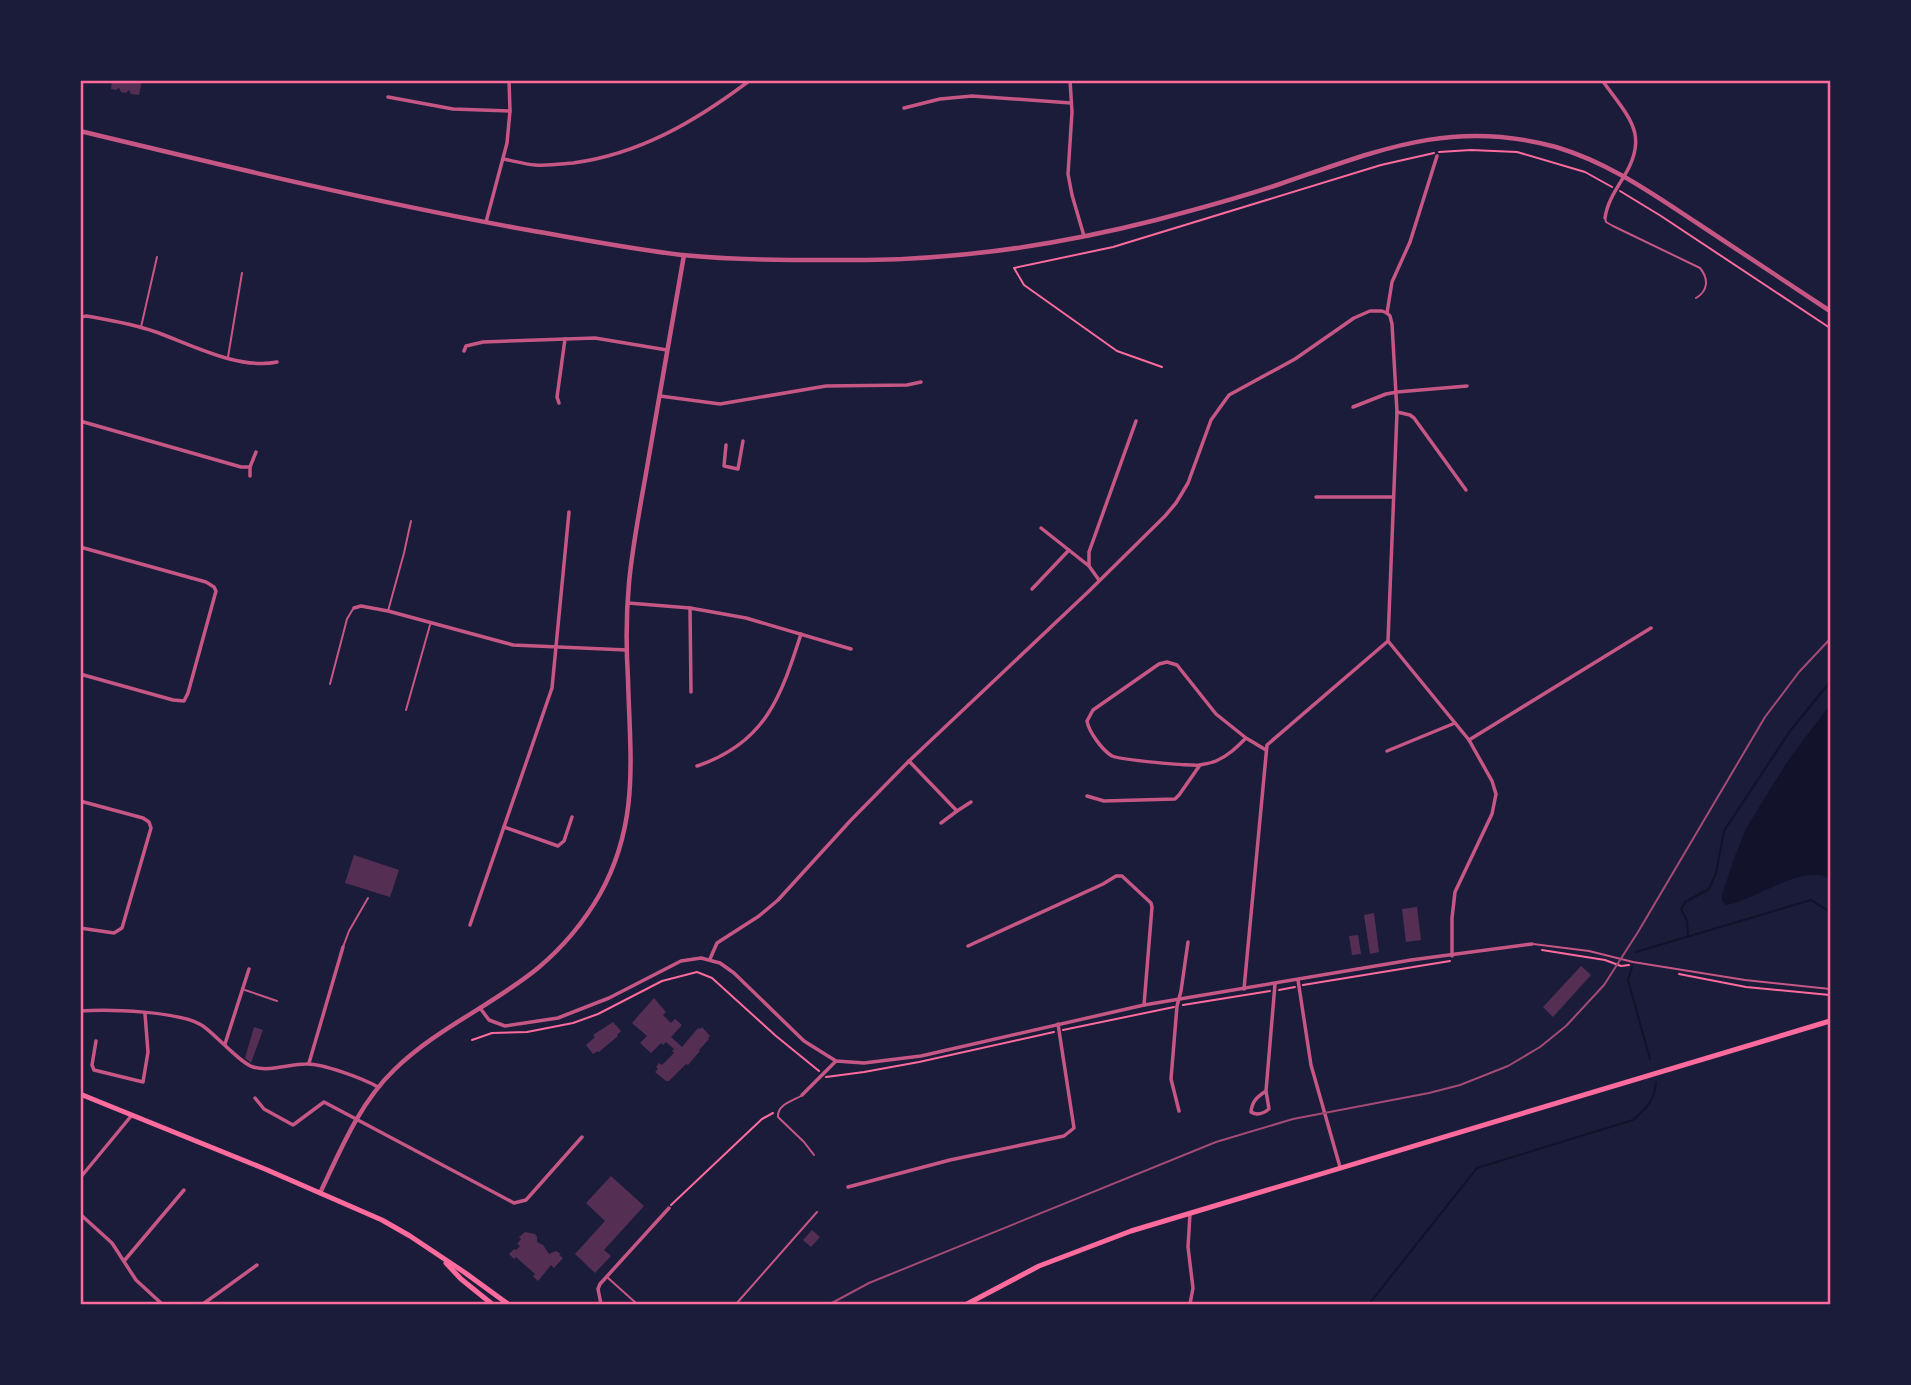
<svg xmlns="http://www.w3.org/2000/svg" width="1911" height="1385" font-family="'Space Grotesk',sans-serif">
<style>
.water{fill:#12122b}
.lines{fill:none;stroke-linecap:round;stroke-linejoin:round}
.stream{stroke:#12122b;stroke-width:2}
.building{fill:#542f53}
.path{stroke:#ff6b9d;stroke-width:2}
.service{stroke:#c65784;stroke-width:2}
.minor{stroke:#c65784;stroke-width:3.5}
.tertiary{stroke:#c65784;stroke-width:4.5}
.secondary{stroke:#ff6b9d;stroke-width:5}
.rail{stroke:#a44b75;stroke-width:2}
.neatline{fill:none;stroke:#ff6b9d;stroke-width:2.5}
</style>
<rect width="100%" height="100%" fill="#1b1b3a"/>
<path class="water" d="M1830,705V879C1805,862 1754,901 1726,905L1722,901V895L1736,853L1747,827L1789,759Z"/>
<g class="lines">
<g class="stream">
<path d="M1830,168V170"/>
<path d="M1688,936L1687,921L1681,909L1685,902L1709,889L1716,873L1724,831L1790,731L1830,682"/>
<path d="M1636,952L1811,900L1830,912"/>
<path d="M1632,967L1628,980L1650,1059"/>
<path d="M1369,1304L1477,1168L1633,1120C1647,1107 1654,1102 1656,1082"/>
</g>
</g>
<g class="building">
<path d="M112,80H142L139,95L131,94L129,90L126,93L121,92L119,88L116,90L111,89Z"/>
<path d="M354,855L399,870L390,897L345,883Z"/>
<path d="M1417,907L1421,940L1406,942L1402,909Z"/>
<path d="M1374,913L1379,952L1370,954L1364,915Z"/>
<path d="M1358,935L1361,954L1352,955L1349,936Z"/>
<path d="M1581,966L1591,975L1553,1017L1543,1007Z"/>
<path d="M654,998L666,1012L663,1015L671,1023L675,1019L682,1025L671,1037L682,1047L698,1028L700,1029L702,1027L710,1036L708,1038L709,1039L699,1050L700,1051L688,1065L686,1064L669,1081H666L655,1072L658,1069L656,1067L659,1063L662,1065L674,1053L672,1051L674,1049L666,1042L663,1045L661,1043L651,1053L640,1043L647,1036L632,1023Z"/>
<path d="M613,1022L621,1031L617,1035L618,1036L599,1052L598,1051L593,1054L586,1045L595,1037L593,1035L596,1033Z"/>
<path d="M254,1027L263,1030L251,1063L245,1058Z"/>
<path d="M611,1176L644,1206L604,1250L611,1256L595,1273L575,1254L605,1221L586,1203Z"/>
<path d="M812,1230L820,1237L811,1247L803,1240Z"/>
<path d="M525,1232L535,1234L537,1237V1242L543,1245L549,1254L556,1251L561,1254L559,1255L563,1258L554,1268L551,1265L538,1281L533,1276L535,1274L516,1257L514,1259L509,1254L514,1249L516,1250L520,1246L517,1244L521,1239L519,1237Z"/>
</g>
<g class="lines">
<g class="path">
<path d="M1439,152L1471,150L1517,152L1585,172L1612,187"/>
<path d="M1620,191L1661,216L1830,328"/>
<path d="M1162,367L1117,351L1024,285L1014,268L1113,247L1381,165L1434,153"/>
<path d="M1542,950L1605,960L1621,966L1629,965"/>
<path d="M1679,974L1746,987L1830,995"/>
<path d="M1303,985L1450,961"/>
<path d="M1279,990L1295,987"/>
<path d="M1183,1005L1270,991"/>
<path d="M1063,1030L1174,1007"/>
<path d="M472,1040L492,1033L527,1032L573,1023L598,1014L662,981L697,972L712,978L776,1036L819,1071"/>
<path d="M826,1077L864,1072L919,1062L1054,1032"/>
<path d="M671,1205L762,1119L773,1113"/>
</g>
<g class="service">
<path d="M1605,218L1606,222L1613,226L1700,268C1709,279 1708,291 1696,298"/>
<path d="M141,327L157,257"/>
<path d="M228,357L242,273"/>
<path d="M388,611L404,553L411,521"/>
<path d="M330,684L347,619L353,609"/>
<path d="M406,710L430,625"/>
<path d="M1533,944L1589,951L1633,962L1745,980L1830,989"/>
<path d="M343,947L349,931L368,898"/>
<path d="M245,990L277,1001"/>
<path d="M801,1096C792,1101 777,1105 778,1117L804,1142L814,1155"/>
<path d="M607,1277L637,1304"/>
<path d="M736,1304L817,1212"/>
</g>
<g class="minor">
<path d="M1070,80L1072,112L1068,174L1072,195L1084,236"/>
<path d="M1602,80C1628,117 1651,134 1623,178C1615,191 1607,203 1605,218"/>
<path d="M388,97L453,109L510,111"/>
<path d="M904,108L940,99L972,96L1071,103"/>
<path d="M503,159C514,161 524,164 535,165C548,166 561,164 573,163C640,154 696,121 749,81"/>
<path d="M486,222L507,143L510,111L509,80"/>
<path d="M1387,313L1390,316L1392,324L1397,412L1388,641L1469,740L1492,781L1496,794L1492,814L1455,892L1452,918V956"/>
<path d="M1387,313L1392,282L1410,242L1437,156"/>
<path d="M80,317L87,316C110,320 134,324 156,332C192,345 239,370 277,362"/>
<path d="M464,351L466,346L483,342L595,338L667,350"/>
<path d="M660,396L720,404L826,386L907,385L921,382"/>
<path d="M559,403L557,397L565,339"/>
<path d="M1353,407L1386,394L1397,392L1467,386"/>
<path d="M1397,412L1410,415L1414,418L1466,490"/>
<path d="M80,421L241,467H250"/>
<path d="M726,445L724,466L738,469L743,441"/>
<path d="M250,476V467L256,452"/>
<path d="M1316,497H1393"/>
<path d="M1041,528L1089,566"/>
<path d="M80,547L206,582L214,587L216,591L188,693L184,701L173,700L80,674"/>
<path d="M1099,580L1089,566V552L1136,421"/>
<path d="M1032,589L1069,550"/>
<path d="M628,603L690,608L746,618L851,649"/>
<path d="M354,608L361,606L388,611L513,645L627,650"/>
<path d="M690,608L691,692"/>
<path d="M1246,738C1237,747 1228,756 1216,761C1211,763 1205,764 1200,765C1188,766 1122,760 1112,756C1102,750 1089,732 1087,721L1093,710L1159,664L1167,662L1177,665L1216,714L1246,738L1266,750"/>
<path d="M1469,740L1651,628"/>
<path d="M1387,751L1455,723"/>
<path d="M909,761L957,811L941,823"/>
<path d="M697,766C766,743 781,696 801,634"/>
<path d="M1087,796L1104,801L1175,799L1179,795L1200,765"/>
<path d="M80,801L143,818L149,822L151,828L122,928L114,933L80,928"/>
<path d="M957,811L971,802"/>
<path d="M504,827L558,846L564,841L572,817"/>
<path d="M470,925L552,688L569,512"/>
<path d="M968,946L1103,884L1116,876H1122L1151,903L1152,907L1144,1005"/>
<path d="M710,959L717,943L759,916L778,900L851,820L909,761L1088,592L1165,516L1176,503L1188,483L1211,420L1229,395L1295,359L1354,318L1370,311H1382L1387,313"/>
<path d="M1298,980L1311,1065L1340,1167"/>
<path d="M1244,989L1267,745L1388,641"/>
<path d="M480,1008L489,1020L505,1026L558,1018L609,998L681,961L701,958L720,963L734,973L804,1041L836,1061L864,1063L921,1056L1144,1005L1411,960L1532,944"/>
<path d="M80,1011C108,1009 181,1011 203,1026C217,1036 240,1063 253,1067C270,1072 289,1064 306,1064C322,1063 364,1079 378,1087"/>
<path d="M96,1041L92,1065L94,1070L143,1082L148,1052L145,1014"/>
<path d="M225,1044L249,969"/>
<path d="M309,1063L343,947"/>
<path d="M1266,1091L1269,1109C1264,1113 1257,1116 1251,1112C1252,1101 1257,1097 1266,1091L1275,984"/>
<path d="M802,1095L836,1061"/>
<path d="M255,1098L264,1109L293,1125L324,1102L514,1203L526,1200L582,1137"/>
<path d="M1179,1111L1171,1079L1177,1006L1181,991L1188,942"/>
<path d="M80,1178L132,1115"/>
<path d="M848,1187L950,1160L1064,1136L1074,1128L1058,1024"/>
<path d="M80,1214L112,1243L136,1280L162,1304"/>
<path d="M1190,1214L1188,1247L1193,1288L1190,1304"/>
<path d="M124,1261L184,1190"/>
<path d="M203,1304L257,1265"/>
<path d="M601,1304L598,1289L600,1284L669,1208"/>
</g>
<g class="tertiary">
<path d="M80,131C229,167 378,203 528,230C580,239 631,249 682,255C743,261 805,260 866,260C963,259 1062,244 1156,220C1198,209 1239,198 1280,184C1377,151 1451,118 1556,147C1610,163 1654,195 1700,225C1744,254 1787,283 1830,311"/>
<path d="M320,1193C341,1149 359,1104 394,1070C437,1028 493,1005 538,968C563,947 584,922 600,894C640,822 630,757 628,679C626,647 626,615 629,583C633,540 642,498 649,456C661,389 672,322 684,255"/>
</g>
<g class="secondary">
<path d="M80,1094L265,1169L382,1220L410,1236L464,1272L508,1304"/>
<path d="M446,1263L461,1279L492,1304"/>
<path d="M967,1304L1039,1266L1131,1231L1830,1021"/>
</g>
<path class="rail" d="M830,1304L869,1283L1216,1142L1293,1119L1429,1093L1460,1085L1508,1066L1540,1047L1566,1026L1604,985L1638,932L1765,717L1799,672L1830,639"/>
</g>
<rect width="1911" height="1385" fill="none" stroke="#1b1b3a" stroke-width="164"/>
<rect x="82" y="82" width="1747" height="1221" class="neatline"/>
</svg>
